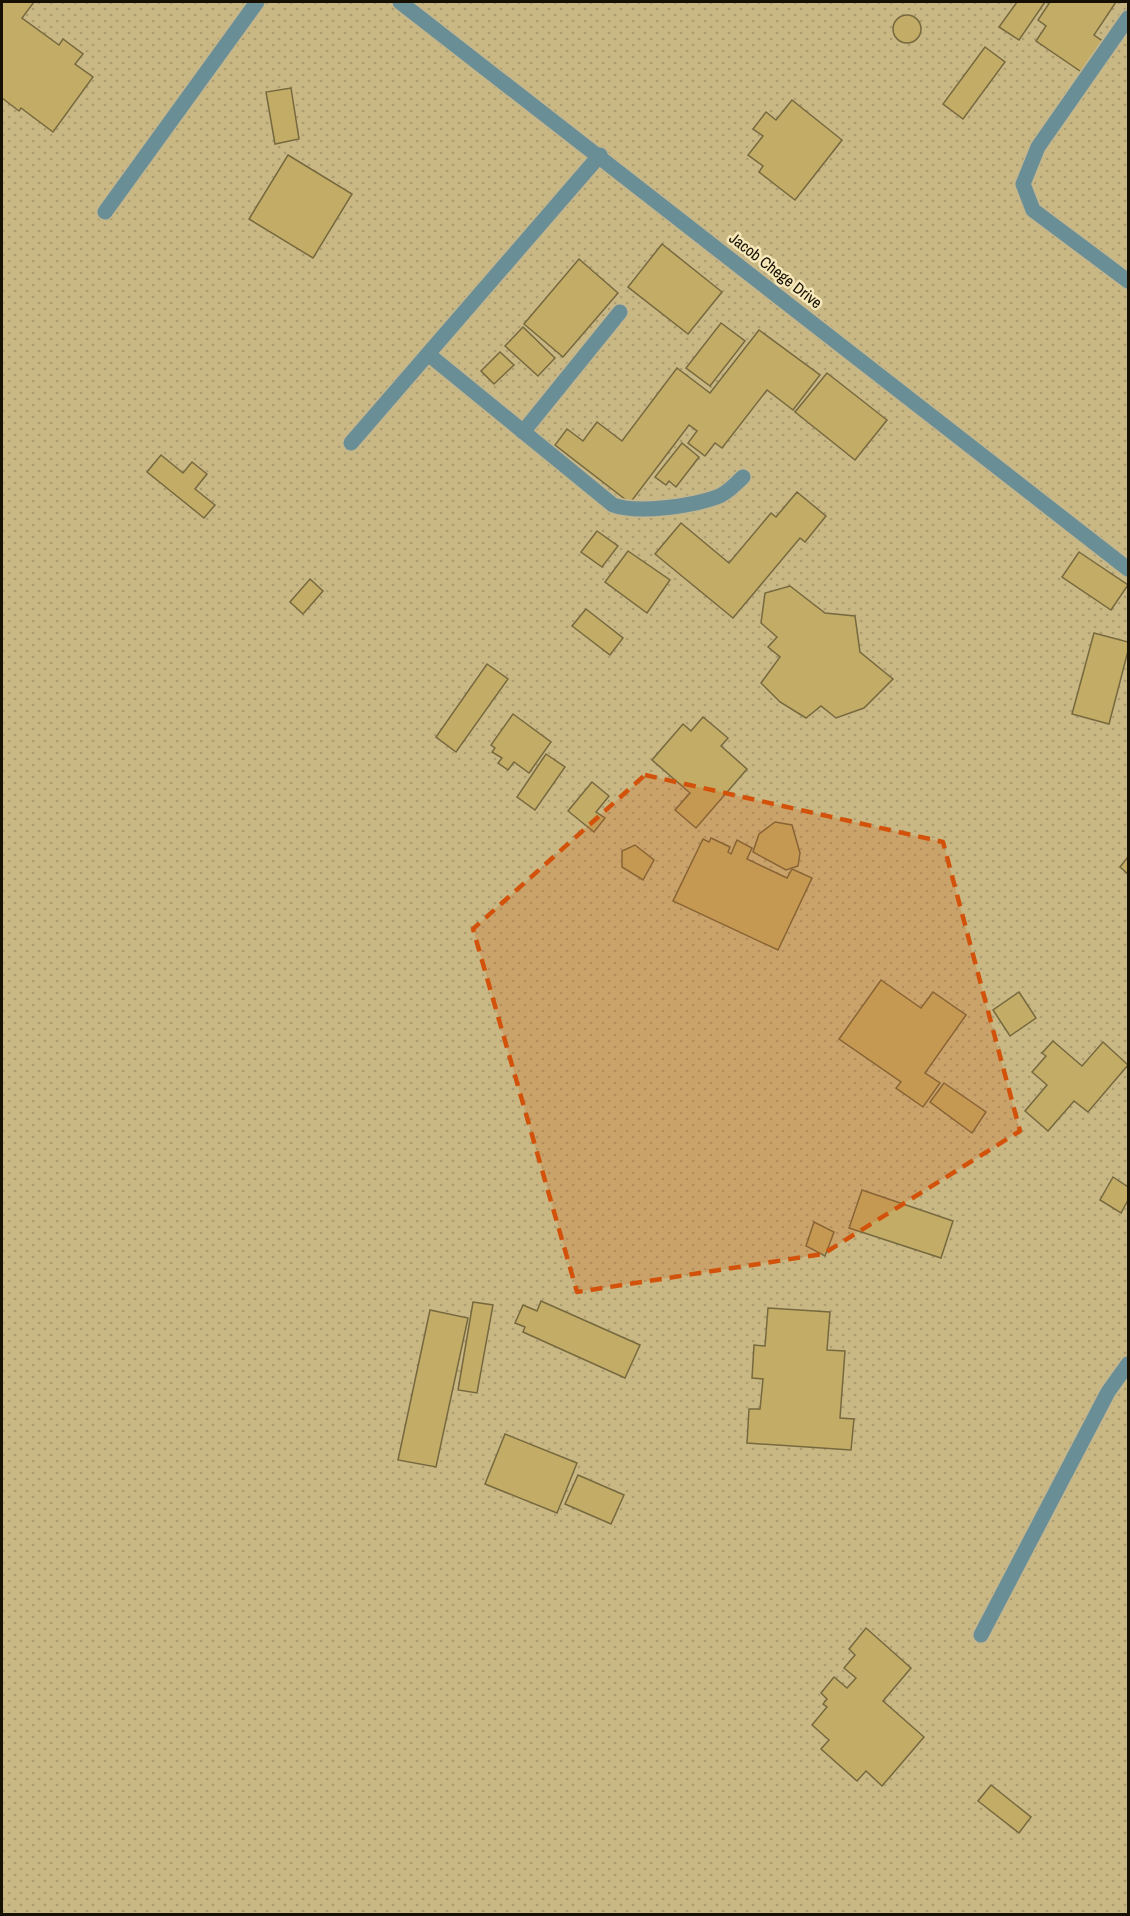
<svg xmlns="http://www.w3.org/2000/svg" width="1130" height="1916" font-family="'Archivo Narrow',sans-serif">
<style>
.grass{fill:url(#grass-dots)}
.building{fill:#c3ac66;stroke:#77693f;stroke-width:1.5}
.lines{fill:none;stroke-linecap:round;stroke-linejoin:round}
.service-casing{stroke:#c4b68e;stroke-width:18}
.minor-casing{stroke:#c4b68e;stroke-width:18}
.service{stroke:#698e95;stroke-width:15}
.minor{stroke:#698e95;stroke-width:15}
.marked{fill:#d3520b;fill-opacity:0.2;stroke:#d3520b;stroke-width:4.5;stroke-dasharray:12 8;stroke-linejoin:round}
.labels{text-anchor:middle;stroke-width:5;stroke-linejoin:round;paint-order:stroke}
.street-label{font-size:16px;fill:#151002;stroke:#f7e8ba}
</style>
<defs>
<pattern id="grass-dots" width="8" height="8" patternUnits="userSpaceOnUse" patternTransform="scale(1.5)"><rect width="8" height="8" fill="#c9b884"/><path d="M2 2h.1M6 6h.1" fill="none" stroke="#ac9d70" stroke-width="1.8" stroke-linecap="round"/></pattern>
</defs>
<rect width="100%" height="100%" fill="#eadbad"/>
<rect class="grass" x="2" y="2" width="1126" height="1912"/>
<g class="building">
<path d="M2,2H34L22,18L59,45L63,39L83,54L75,64L93,77L53,132L21,108L19,111L2,98Z"/>
<path d="M1017,2H1045L1019,40L999,27Z"/>
<path d="M1050,2H1116L1094,35L1104,42L1083,73L1036,41L1046,26L1038,20Z"/>
<circle cx="907" cy="29" r="14"/>
<path d="M985,47L1005,62L963,119L943,104Z"/>
<path d="M291,88L299,139L275,144L266,92Z"/>
<path d="M792,100L842,140L795,200L759,172L763,166L748,155L763,136L753,129L766,112L776,120Z"/>
<path d="M288,155L352,194L313,258L249,219Z"/>
<path d="M662,244L722,292L688,334L628,287Z"/>
<path d="M579,259L618,293L563,357L524,324Z"/>
<path d="M721,323L745,341L710,386L686,368Z"/>
<path d="M523,327L555,358L538,376L505,346Z"/>
<path d="M759,330L820,375L793,410L767,390L722,448L715,443L705,456L688,443L697,431L689,425L630,503L555,445L567,429L583,441L597,422L622,441L677,368L710,393Z"/>
<path d="M500,352L514,365L494,384L481,371Z"/>
<path d="M827,373L887,420L855,460L795,412Z"/>
<path d="M682,443L699,457L676,487L669,481L666,485L655,477Z"/>
<path d="M161,455L183,473L192,462L207,474L195,489L215,505L204,518L147,472Z"/>
<path d="M797,492L826,516L805,542L800,538L733,618L655,554L681,523L729,563L771,513L776,517Z"/>
<path d="M597,531L618,546L602,567L581,552Z"/>
<path d="M628,551L670,580L647,613L605,582Z"/>
<path d="M1079,552L1128,585L1111,610L1062,577Z"/>
<path d="M310,579L323,591L303,614L290,602Z"/>
<path d="M790,586L825,613L855,616L860,652L893,679L864,708L836,718L821,706L806,718L780,702L761,683L780,657L768,647L777,637L761,623L765,593Z"/>
<path d="M586,609L623,638L610,655L572,626Z"/>
<path d="M1094,633L1128,642V651L1109,724L1072,714Z"/>
<path d="M487,664L508,679L456,752L436,737Z"/>
<path d="M513,714L551,742L529,773L514,762L508,770L498,763L502,758L492,752L495,748L491,745Z"/>
<path d="M703,717L728,738L721,746L747,769L696,828L675,810L690,793L652,760L683,724L691,731Z"/>
<path d="M546,754L565,767L535,810L517,797Z"/>
<path d="M592,782L609,796L596,812L605,818L594,832L568,811Z"/>
<path d="M775,822L792,825L800,853L798,866L786,870L753,852L759,834Z"/>
<path d="M711,838L730,847L728,852L731,854L737,840L752,848L747,859L787,878L792,869L812,878L778,950L673,901L703,839L709,842Z"/>
<path d="M635,845L654,860L643,880L622,867V851Z"/>
<path d="M1128,857V874L1120,867Z"/>
<path d="M881,980L921,1008L933,992L966,1015L925,1073L940,1083L923,1107L896,1088L901,1082L839,1039Z"/>
<path d="M1019,992L1036,1018L1010,1036L993,1010Z"/>
<path d="M1053,1041L1082,1066L1103,1042L1128,1065L1088,1112L1074,1101L1048,1131L1025,1111L1047,1085L1032,1072L1046,1056L1042,1053Z"/>
<path d="M944,1083L986,1112L972,1133L930,1102Z"/>
<path d="M1113,1177L1128,1187V1200L1121,1213L1100,1200Z"/>
<path d="M862,1190L953,1221L941,1258L849,1228Z"/>
<path d="M814,1222L834,1232L825,1256L806,1246Z"/>
<path d="M541,1301L640,1345L625,1378L523,1332L525,1327L515,1323L523,1305L537,1311Z"/>
<path d="M473,1302L493,1305L477,1393L458,1390Z"/>
<path d="M768,1308L830,1312L827,1350L845,1351L840,1418L854,1419L851,1450L747,1443L749,1409H760L763,1379L752,1378L754,1345L765,1346Z"/>
<path d="M430,1310L468,1318L436,1467L398,1460Z"/>
<path d="M505,1434L577,1463L557,1513L485,1484Z"/>
<path d="M578,1475L624,1495L611,1524L565,1504Z"/>
<path d="M866,1628L911,1668L883,1701L924,1737L882,1786L866,1771L857,1781L821,1749L829,1740L812,1725L827,1707L823,1704L827,1699L821,1693L834,1677L847,1688L856,1678L844,1668L855,1655L849,1649Z"/>
<path d="M991,1785L1031,1817L1019,1833L978,1801Z"/>
</g>
<g class="lines">
<g class="service-casing">
<g id="service">
<path d="M1128,18L1038,147L1023,184L1033,210L1128,281"/>
<path d="M105,212L257,2"/>
<path d="M428,354L613,505C638,514 692,506 717,497C728,493 735,484 743,477"/>
<path d="M523,432L620,312"/>
</g>
</g>
<g class="minor-casing">
<g id="minor">
<path d="M400,2L1128,569"/>
<path d="M351,443L600,155"/>
<path d="M981,1635L1108,1392L1128,1364"/>
</g>
</g>
<use href="#service" class="service"/>
<use href="#minor" class="minor"/>
</g>
<path class="marked" d="M645,775L943,842L1020,1131L823,1254L577,1292L473,929Z"/>
<g class="labels">
<g class="street-label">
<text transform="translate(776 270) rotate(38)" y="6">Jacob Chege Drive</text>
</g>
</g>
<rect width="1130" height="1916" fill="none" stroke="#151002" stroke-width="6"/>
</svg>
